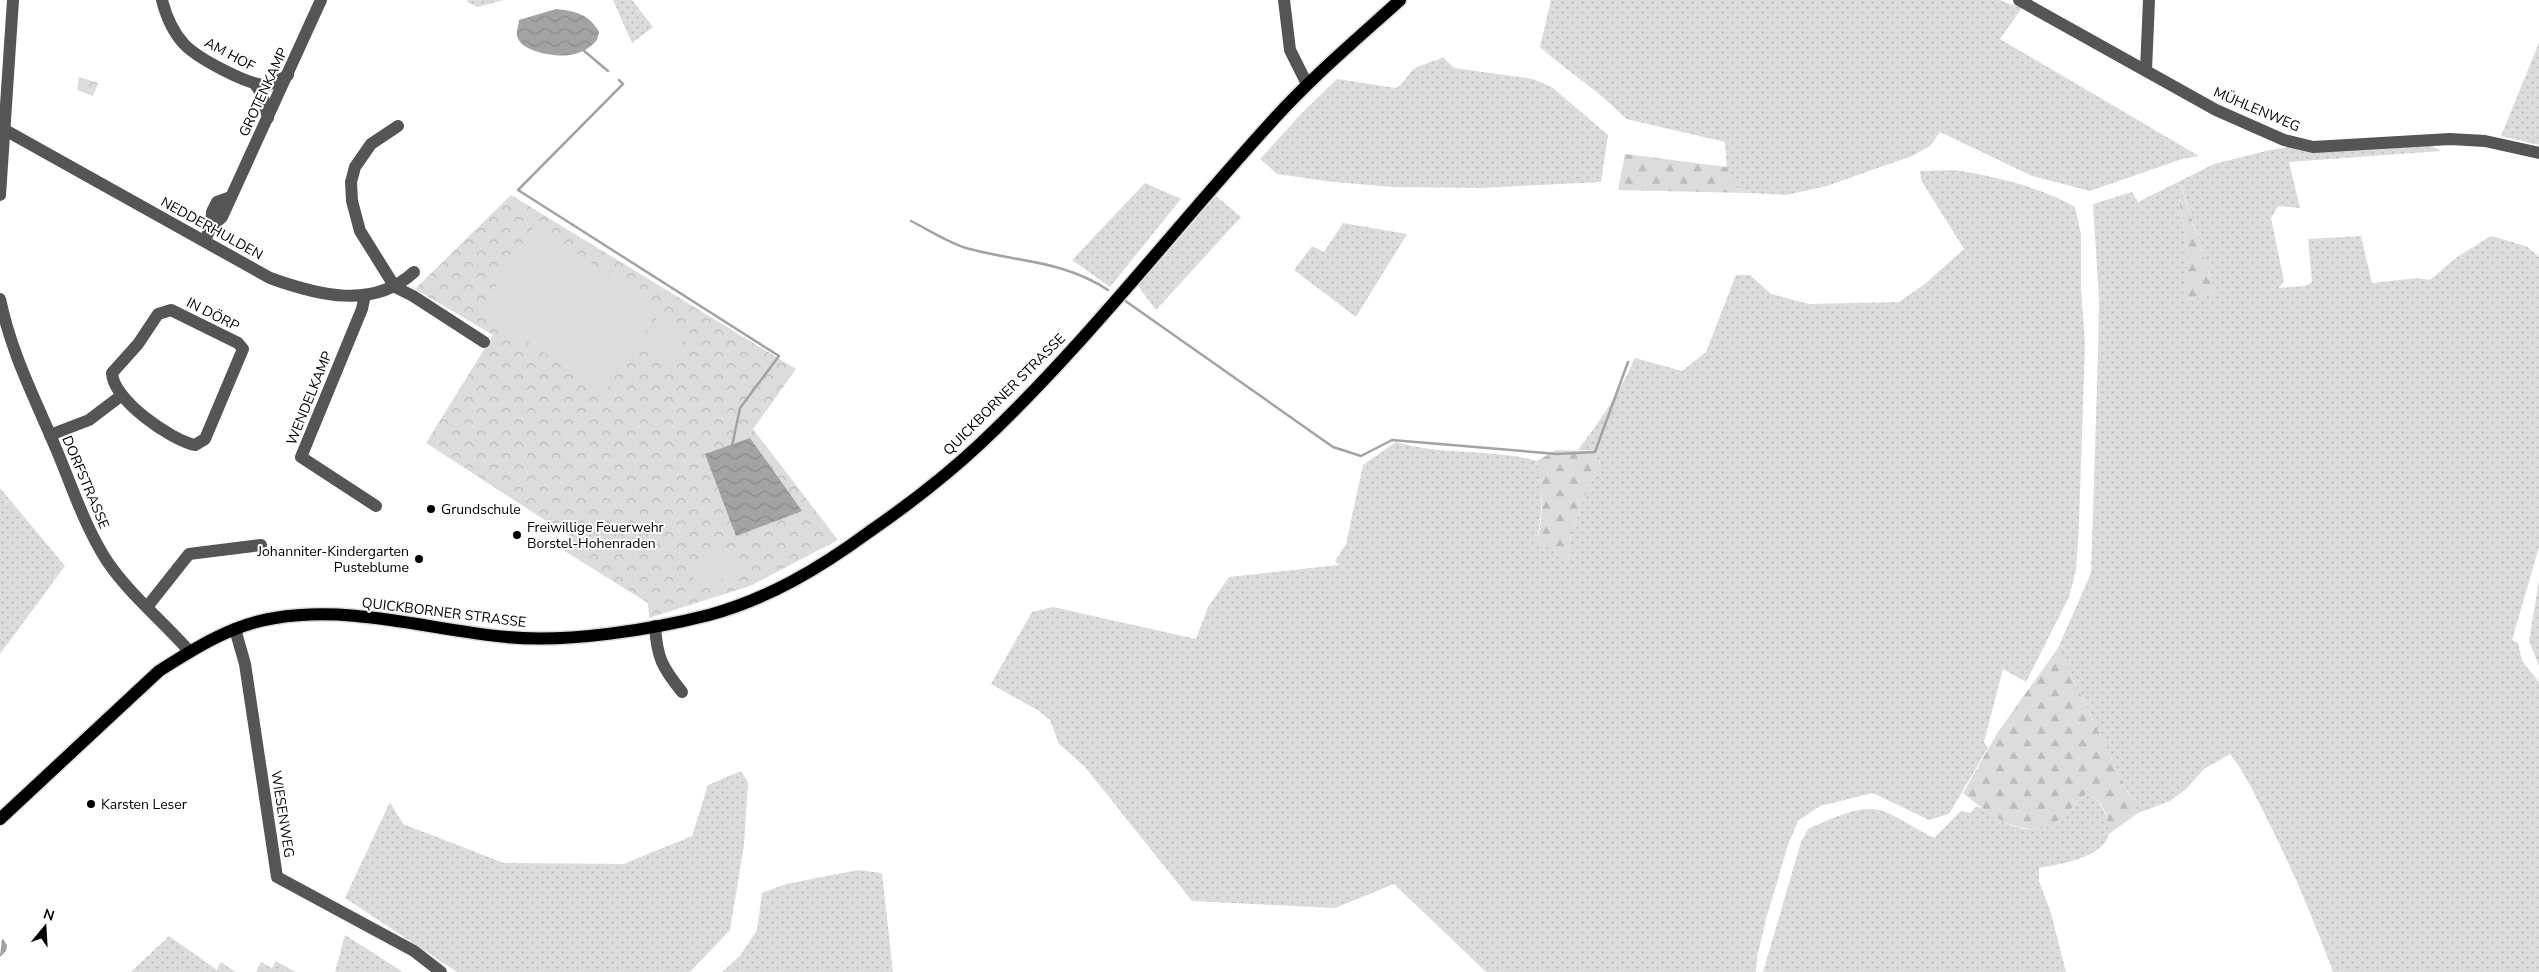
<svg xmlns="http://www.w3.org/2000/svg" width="2539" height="972" font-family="'Nunito Sans',sans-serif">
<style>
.grass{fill:url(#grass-dots);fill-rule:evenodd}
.forest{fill:url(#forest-firs)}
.park{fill:url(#park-crowns)}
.pitch{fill:#dcdcdc}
.water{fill:url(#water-waves)}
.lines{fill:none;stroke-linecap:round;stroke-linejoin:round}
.stream{stroke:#a3a3a3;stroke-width:2.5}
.major-casing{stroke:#dbdbdb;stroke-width:15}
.minor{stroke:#555;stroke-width:12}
.major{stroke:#000;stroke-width:12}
.poi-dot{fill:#000;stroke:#fff;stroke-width:2}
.labels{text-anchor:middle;stroke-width:4;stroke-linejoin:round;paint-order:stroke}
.street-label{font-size:14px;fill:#000;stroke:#fff}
.poi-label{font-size:14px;fill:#000;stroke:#fff;text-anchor:start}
</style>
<defs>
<pattern id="grass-dots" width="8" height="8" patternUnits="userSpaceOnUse" patternTransform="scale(1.25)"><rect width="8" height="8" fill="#dcdcdc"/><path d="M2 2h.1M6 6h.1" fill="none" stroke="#bbb" stroke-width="1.8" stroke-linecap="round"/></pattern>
<pattern id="forest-firs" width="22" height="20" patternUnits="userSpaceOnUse" patternTransform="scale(1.25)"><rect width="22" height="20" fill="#dcdcdc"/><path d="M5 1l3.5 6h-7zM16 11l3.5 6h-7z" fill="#bbb"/></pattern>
<pattern id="park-crowns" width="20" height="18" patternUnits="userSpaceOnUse" patternTransform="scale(1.25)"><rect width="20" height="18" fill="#dcdcdc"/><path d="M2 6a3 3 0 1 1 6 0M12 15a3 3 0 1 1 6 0" fill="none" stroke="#bbb"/></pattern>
<pattern id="water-waves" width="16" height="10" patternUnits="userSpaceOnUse" patternTransform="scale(1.25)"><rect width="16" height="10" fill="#a3a3a3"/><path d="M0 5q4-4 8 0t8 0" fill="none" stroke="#8b8b8b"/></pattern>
</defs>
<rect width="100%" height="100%" fill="#fff"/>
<g class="grass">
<path d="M468,0H504L478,7L467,2Z"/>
<path d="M613,0H632L653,27L632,43Z"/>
<path d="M1551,0H1999L2022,8L2000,39L2199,156L2182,159L2090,191L2032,176L1940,132L1930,146L1912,156L1827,186L1786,195L1752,193L1734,187L1727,169L1725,142L1626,119C1601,92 1568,72 1540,47Z"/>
<path d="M2539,43V145L2501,136Z"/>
<path d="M1443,57L1454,68L1533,79L1552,87L1608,135L1601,182L1479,188L1394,187L1333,182L1277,174L1260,159L1302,113L1337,79L1396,88C1406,83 1407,73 1416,68C1424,63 1434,62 1443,57Z"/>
<path d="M2296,146L2331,151L2432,146L2441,151L2289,162L2300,208L2278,206L2271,218L2284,281L2279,288L2305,286L2312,282L2308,239L2361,236L2372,283L2418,278L2430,280L2457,257L2491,236L2526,246L2539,257V547L2512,640L2518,643L2522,661L2539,682V972H2333C2313,918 2291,865 2264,813C2254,793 2244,772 2230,754L2204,769L2185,790L2170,801L2138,813L2058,648L2091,573L2098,355L2099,299L2093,204L2132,192L2138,202L2214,164L2270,150ZM2181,184L2215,293L2187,300L2188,259L2179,198Z"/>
<path d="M1955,170C1997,177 2037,186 2075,207L2081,234V288L2085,343L2079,524L2076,570L2069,597L2026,682L2003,669L1984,742L1988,748L1949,814L1929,820L1873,793L1820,806L1798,821L1788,845L1766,919L1757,958L1756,972H1486L1394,884L1335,908L1192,901L1085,767L1059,744L1050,720L1039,711L991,684L1032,612L1053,607L1196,639L1208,607L1229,577L1339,565L1335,561L1346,544L1363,465L1396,442C1442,456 1491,448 1537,461C1544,489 1542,513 1537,541L1549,547L1568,563L1571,532L1587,489L1600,465L1598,451L1578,450C1600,421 1620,392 1635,358L1682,371L1706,352L1736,275H1750L1771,294L1809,304L1899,302L1926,283L1964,249L1921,180L1920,171Z"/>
<path d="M1145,183L1181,199L1110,287L1072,260Z"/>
<path d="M1216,196L1241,217L1156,310L1138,286Z"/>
<path d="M1343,223L1407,234L1356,317L1294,270L1312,246L1324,252Z"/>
<path d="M0,488L65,566L0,654Z"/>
<path d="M2539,580V666L2529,641Z"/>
<path d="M741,771L748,782L744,845L730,930L690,972H457L345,898L390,802L403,824L504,863L624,864L692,836L708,785Z"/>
<path d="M2087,793C2098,800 2102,805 2107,819C2121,855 2063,864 2039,868V881L2051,913L2066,972H1763L1801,842L1808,829C1830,820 1861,802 1886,812C1903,820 1918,830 1934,838L1961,811L1971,813L1975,807C1985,807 1991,815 1999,819C2041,844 2057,819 2087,793Z"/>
<path d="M858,870L882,873L893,972H722L740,956L757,930L762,893L786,884Z"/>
<path d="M345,935L403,972H335Z"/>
<path d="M169,936L217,970L221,962L235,972H131Z"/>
<path d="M276,961L295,972H256L261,962L272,968Z"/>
</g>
<g class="forest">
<path d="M1625,154L1727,167L1734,187L1752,193L1618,190Z"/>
<path d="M2180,182L2215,293L2186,300L2188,259L2179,198Z"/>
<path d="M1556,450L1598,451L1600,465L1587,489L1571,532L1568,563L1549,547L1537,541C1544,514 1543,488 1537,461Z"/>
<path d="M2058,648L2138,813L2109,834C2108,814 2104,803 2087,793C2078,800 2071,809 2062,817C2029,847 1989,814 1963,793L1998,732Z"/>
</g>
<g class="park">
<path d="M79,77L98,83L93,96L77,90Z"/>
<path d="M511,195L796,369L753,429L838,540L750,586L649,618L648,603L563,550L571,537L426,443L493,335L415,289Z"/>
</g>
<g class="pitch">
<path d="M534,226L660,308L605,392L480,311Z"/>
<path d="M661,311L690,330L669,362L641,343Z"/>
<path d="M722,552L740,573L697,590L689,566Z"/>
</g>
<g class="water">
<path d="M556,9C575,11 589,14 599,32L597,40C581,59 557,58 535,51C527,48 519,44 517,36C516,32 519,24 519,20Z"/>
<path d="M750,438L802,511L736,536L705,454Z"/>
<path d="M2,938L7,945L6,951L0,957Z"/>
</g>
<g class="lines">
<g class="stream">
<path d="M583,50L608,71"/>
<path d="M619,80L623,84L518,190L779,356L740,408L732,446"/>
<path d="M911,221C929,230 947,242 966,248C1016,262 1063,260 1108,290"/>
<path d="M1124,300L1333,447L1361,456L1392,440L1557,454L1595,452L1628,362"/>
</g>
<g class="major-casing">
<path id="major" d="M0,819L159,671C195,648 233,624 275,618C353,605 430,630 507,637C567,643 650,630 709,615C768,599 820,568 869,532C908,505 946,476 981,443C1087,343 1176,226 1274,119C1313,76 1357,39 1400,0"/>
</g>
<g class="minor">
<path d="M162,0C166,16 173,32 184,44C197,58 249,86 267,85C275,84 281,79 288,75"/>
<path d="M1284,0L1290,50L1307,84"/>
<path d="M2019,0L2216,110L2284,140L2313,147L2450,139L2485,141L2539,153"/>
<path d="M2146,70L2149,0"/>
<path d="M255,84L262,94L268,118"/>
<path d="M398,126L371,144L355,167L351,182L352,201L360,231L395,287L413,296L484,342"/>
<path d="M5,130L270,278C317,295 373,310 414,272"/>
<path d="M0,195L13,0"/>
<path d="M211,227L212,212L217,202L231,197"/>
<path d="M205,240L211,227L222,217L321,0"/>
<path d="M365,295L362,309L301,457L376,506"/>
<path d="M0,299C12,356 35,398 57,451C73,489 85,527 107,561C130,595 163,621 189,651"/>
<path d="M171,310L238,343L243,349L205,439L195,445C171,440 113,400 112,373L138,344L158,314Z"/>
<path d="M50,435L89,420L122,395"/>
<path d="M147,607L189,554L261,545"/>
<path d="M655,626C657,658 662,667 682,692"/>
<path d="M235,629L245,664L277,877L414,951L441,972"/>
</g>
<use href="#major" class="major"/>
</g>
<g class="poi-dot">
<circle cx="431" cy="509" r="5"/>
<circle cx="517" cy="535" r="5"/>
<circle cx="419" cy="559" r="5"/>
<circle cx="91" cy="804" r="5"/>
</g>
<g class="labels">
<g class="street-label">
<text transform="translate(230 54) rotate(28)" y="5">AM HOF</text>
<text transform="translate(263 92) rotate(-65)" y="5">GROTENKAMP</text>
<text transform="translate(2257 109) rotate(23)" y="5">MÜHLENWEG</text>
<text transform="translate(212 228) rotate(29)" y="5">NEDDERHULDEN</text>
<text transform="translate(213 314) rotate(27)" y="5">IN DÖRP</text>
<text transform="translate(1004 394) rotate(-45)" y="5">QUICKBORNER STRASSE</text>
<text transform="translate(309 398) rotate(-68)" y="5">WENDELKAMP</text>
<text transform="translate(86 482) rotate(67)" y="5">DORFSTRASSE</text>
<text transform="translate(444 612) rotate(7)" y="5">QUICKBORNER STRASSE</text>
<text transform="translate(283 814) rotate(81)" y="5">WIESENWEG</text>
</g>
<g class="poi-label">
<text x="441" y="514">Grundschule</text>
<text x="527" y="532">Freiwillige Feuerwehr<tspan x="527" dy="16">Borstel-Hohenraden</tspan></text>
<text x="409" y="556" text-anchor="end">Johanniter-Kindergarten<tspan x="409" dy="16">Pusteblume</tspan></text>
<text x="101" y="809">Karsten Leser</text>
</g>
</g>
<g transform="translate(45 927) rotate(18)" stroke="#ffffff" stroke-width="4" paint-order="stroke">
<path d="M0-4L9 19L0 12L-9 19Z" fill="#000000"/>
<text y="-8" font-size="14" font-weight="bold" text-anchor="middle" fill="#000000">N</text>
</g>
</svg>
